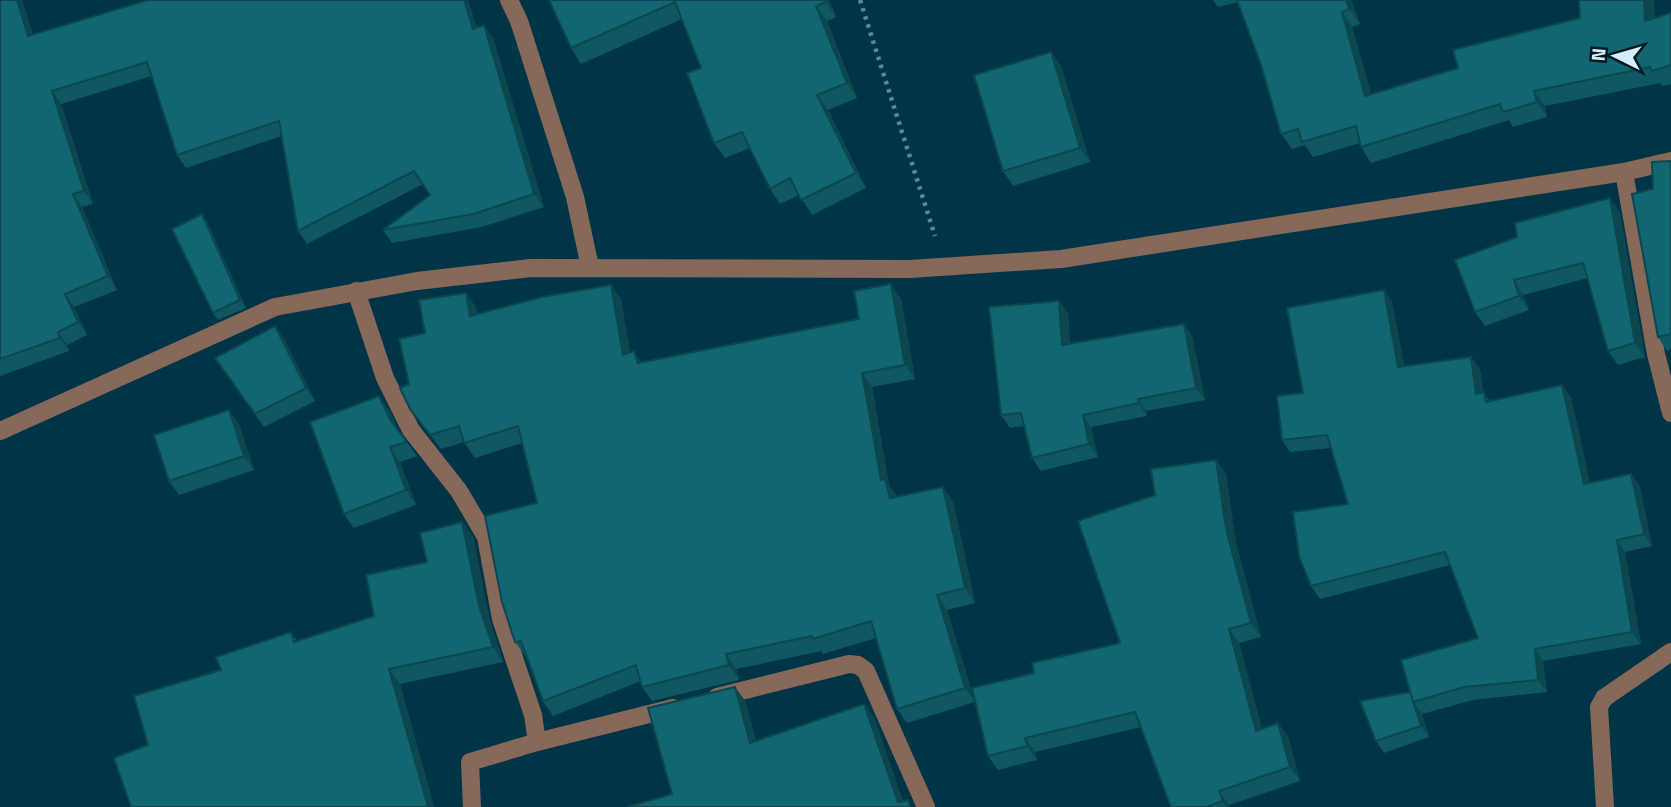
<svg xmlns="http://www.w3.org/2000/svg" width="1671" height="807" font-family="'Titillium Web',sans-serif">
<style>
.lines{fill:none;stroke-linecap:round;stroke-linejoin:round}
.path{stroke:#5d8696;stroke-width:4.5;stroke-dasharray:3.5 5;stroke-linecap:butt}
.minor{stroke:#876959;stroke-width:18}
.wall{fill:#0f5861}
.shaded-wall{fill:#0c474f}
.building{fill:#116671;stroke:#0c474f;stroke-width:2}
</style>
<rect width="100%" height="100%" fill="#003548"/>
<g class="lines">
<path class="path" d="M860,0L935,236"/>
<g class="minor">
<path d="M509,0L519,21L575,197L590,267"/>
<path d="M1624,172L1656,354L1671,413"/>
<path d="M356,291L385,378L411,430L459,491L486,537L501,619L533,715L537,742L470,762L472,807"/>
<path d="M0,431L275,307L417,281L531,268L910,269L1061,259L1624,172L1671,161"/>
<path d="M717,697L849,664L858,665L866,671L926,807"/>
<path d="M537,742L673,708"/>
<path d="M1605,807L1599,707L1604,698L1671,652"/>
</g>
</g>
<g class="wall">
<path d="M0,0H22L33,35L477,27L484,25L493,38L544,207L482,227L392,243L383,230L430,195L423,184L307,244L298,231L282,136L186,168L177,155L152,76L61,104L93,204L82,207L117,290L74,307L87,335L67,345L69,351L0,376Z"/>
<path d="M549,0H829L836,17L827,21L857,98L828,110L866,188L812,215L799,195L780,204L770,189L750,148L725,158L714,143L701,68L682,19L581,64L571,48Z"/>
<path d="M1213,0H1351L1360,24L1352,27L1371,94L1671,13V84L1662,86L1660,83L1545,106L1547,117L1513,127L1509,120L1371,163L1361,147L1360,143L1313,157L1305,145L1292,149L1281,134L1261,65L1238,2L1218,7Z"/>
<path d="M1061,66L1090,162L1013,186L1003,171Z"/>
<path d="M1671,161V349L1667,351L1658,337L1653,189Z"/>
<path d="M1620,213L1645,357L1618,365L1608,351L1588,278L1523,295L1529,310L1485,326L1475,312L1455,260Z"/>
<path d="M202,214L207,222L246,308L218,320L213,313Z"/>
<path d="M1384,290L1392,302L1404,366L1471,357L1480,369L1483,393L1490,401L1571,397L1590,483L1631,474L1640,486L1652,546L1625,552L1641,644L1543,661L1547,692L1473,700L1422,714L1429,737L1384,753L1376,741L1410,692L1478,638L1450,565L1320,599L1311,586L1348,504L1331,448L1290,452L1282,440L1303,393Z"/>
<path d="M621,299L630,352L642,362L859,319L901,299L915,379L872,387L889,485L896,496L953,501L975,603L947,610L975,702L907,723L897,709L876,638L823,654L822,651L736,669L739,680L652,701L642,687L641,681L553,716L543,701L526,657L515,642L537,503L522,443L475,458L464,442L441,449L410,409L409,384L476,307L477,314Z"/>
<path d="M1068,313L1070,344L1184,324L1192,336L1205,400L1146,411L1147,416L1091,427L1098,457L1041,471L1032,458L1024,426L1010,428L1001,415Z"/>
<path d="M275,326L284,339L315,401L264,427L215,358Z"/>
<path d="M389,410L399,431L417,456L400,462L416,505L354,528L344,514Z"/>
<path d="M239,424L254,470L179,495L169,481Z"/>
<path d="M1216,460L1226,474L1236,543L1261,637L1239,643L1262,729L1278,723L1288,737L1300,781L1229,805L1230,807H1171L1141,727L1035,752L1037,760L998,770L988,756L1034,673L1120,643L1155,495Z"/>
<path d="M462,522L473,537L490,621L503,662L400,684L434,807H131L148,745L221,670L291,632L297,641L374,616L427,562Z"/>
</g>
<g class="shaded-wall">
<path d="M17,0H22L37,49L28,36Z"/>
<path d="M464,0H468L482,42L473,29Z"/>
<path d="M825,0H829L836,17L826,2Z"/>
<path d="M1346,0H1351L1360,24L1349,9Z"/>
<path d="M1644,0H1654L1656,36L1645,21Z"/>
<path d="M816,6L827,21L857,98L847,83Z"/>
<path d="M1342,12L1352,27L1376,111L1365,96Z"/>
<path d="M484,25L493,38L544,207L534,194Z"/>
<path d="M1051,52L1061,66L1090,162L1080,148Z"/>
<path d="M52,91L61,104L93,204L84,191Z"/>
<path d="M1534,91L1545,106L1547,117L1537,102Z"/>
<path d="M817,95L828,110L866,188L856,173Z"/>
<path d="M73,194L82,207L117,290L108,276Z"/>
<path d="M1610,198L1620,213L1645,357L1635,343Z"/>
<path d="M202,214L207,222L246,308L240,300Z"/>
<path d="M1514,280L1523,295L1529,310L1519,296Z"/>
<path d="M891,284L901,299L915,379L905,365Z"/>
<path d="M611,285L621,299L633,369L623,355Z"/>
<path d="M1384,290L1392,302L1407,380L1398,367Z"/>
<path d="M466,293L476,307L480,331L470,316Z"/>
<path d="M65,294L74,307L87,335L78,322Z"/>
<path d="M1059,301L1068,313L1071,358L1062,345Z"/>
<path d="M1184,324L1192,336L1205,400L1196,388Z"/>
<path d="M275,326L284,339L315,401L306,388Z"/>
<path d="M58,332L67,345L69,351L60,338Z"/>
<path d="M634,351L644,366L638,363Z"/>
<path d="M1471,357L1480,369L1484,407L1476,394Z"/>
<path d="M862,373L872,387L889,485L896,494L900,512L890,498L881,480Z"/>
<path d="M1562,385L1571,397L1593,496L1584,484Z"/>
<path d="M379,396L389,410L401,435L391,421Z"/>
<path d="M1138,399L1146,411L1147,416L1139,403Z"/>
<path d="M229,410L239,424L254,470L244,456Z"/>
<path d="M1083,415L1091,427L1098,457L1089,444Z"/>
<path d="M390,447L400,462L416,505L406,490Z"/>
<path d="M1216,460L1226,474L1236,543L1261,637L1251,623L1226,529Z"/>
<path d="M1631,474L1640,486L1652,546L1644,534Z"/>
<path d="M943,487L953,501L975,603L965,588Z"/>
<path d="M462,522L473,537L490,621L503,662L493,647L479,606Z"/>
<path d="M1617,540L1625,552L1641,644L1632,632Z"/>
<path d="M937,595L947,610L975,702L965,688Z"/>
<path d="M1229,629L1239,643L1266,745L1256,731Z"/>
<path d="M1535,649L1543,661L1547,692L1538,680Z"/>
<path d="M726,654L736,669L739,680L729,665Z"/>
<path d="M389,669L400,684L434,807H428Z"/>
<path d="M735,687L746,702L761,758L750,743Z"/>
<path d="M1414,703L1422,714L1429,737L1421,726Z"/>
<path d="M864,704L875,719L905,807L898,802Z"/>
<path d="M1278,723L1288,737L1300,781L1290,767Z"/>
<path d="M1025,738L1035,752L1037,760L1027,746Z"/>
<path d="M1219,791L1229,805L1230,807H1227L1223,801Z"/>
</g>
<g class="building">
<path d="M0,0H17L28,36L148,0H464L473,29L484,25L534,194L473,214L383,230L430,195L414,171L298,231L279,121L177,155L147,62L52,91L84,191L73,194L108,276L65,294L78,322L58,332L60,338L0,359Z"/>
<path d="M549,0H825L826,2L816,6L847,83L817,95L856,173L801,200L790,178L770,189L742,132L714,143L687,73L701,68L675,2L571,48Z"/>
<path d="M1237,0H1346L1349,9L1342,12L1365,96L1458,68L1453,50L1580,18L1579,0H1644L1645,21L1671,13V65L1652,71L1650,67L1534,91L1537,102L1503,112L1500,104L1361,147L1356,126L1302,142L1298,129L1281,134L1261,65Z"/>
<path d="M1051,52L1080,148L1003,171L974,75Z"/>
<path d="M1671,161V334L1658,337L1632,194L1653,189L1652,162Z"/>
<path d="M1610,198L1635,343L1608,351L1583,263L1514,280L1519,296L1475,312L1455,260L1517,237L1515,223Z"/>
<path d="M202,214L240,300L213,313L172,229Z"/>
<path d="M891,284L905,365L862,373L881,480L885,479L890,498L943,487L965,588L937,595L965,688L897,709L871,621L813,639L812,636L726,654L729,665L642,687L636,665L543,701L521,641L515,642L502,602L485,516L537,503L518,426L464,443L459,426L430,435L410,409L400,388L409,384L399,339L425,333L419,300L466,293L470,316L542,297L611,285L623,355L634,351L638,363L859,319L854,291Z"/>
<path d="M1384,290L1398,367L1471,357L1476,394L1484,392L1486,402L1562,385L1584,484L1631,474L1644,534L1617,540L1632,632L1535,649L1538,680L1464,687L1413,702L1401,660L1478,638L1445,552L1311,586L1299,556L1293,512L1348,504L1327,435L1282,440L1277,396L1303,393L1287,308Z"/>
<path d="M1059,301L1062,345L1184,324L1196,388L1138,399L1139,403L1083,415L1089,444L1032,458L1021,413L1001,415L989,307Z"/>
<path d="M275,326L306,388L255,414L215,358Z"/>
<path d="M379,396L391,421L407,442L390,447L406,490L344,514L310,422Z"/>
<path d="M229,410L244,456L169,481L154,435Z"/>
<path d="M1216,460L1226,529L1251,623L1229,629L1256,731L1278,723L1290,767L1219,791L1223,801L1206,807H1171L1135,712L1025,738L1027,746L988,756L972,688L1034,673L1032,663L1120,643L1078,521L1155,495L1151,469Z"/>
<path d="M462,522L479,606L493,647L389,669L428,807H131L114,758L148,745L134,696L221,670L216,657L291,632L294,642L374,616L366,575L427,562L420,533Z"/>
<path d="M735,687L750,743L864,704L898,802L908,800L910,807H627L672,794L648,708Z"/>
<path d="M1410,692L1421,726L1376,741L1360,701Z"/>
</g>
<g transform="translate(1615 56) rotate(275)" stroke="#001b26" stroke-width="5" paint-order="stroke">
<path d="M0-5L12 26L0 18L-12 26Z" fill="#d6eefb"/>
<text y="-10" font-size="19" font-weight="bold" text-anchor="middle" fill="#d6eefb">N</text>
</g>
</svg>
